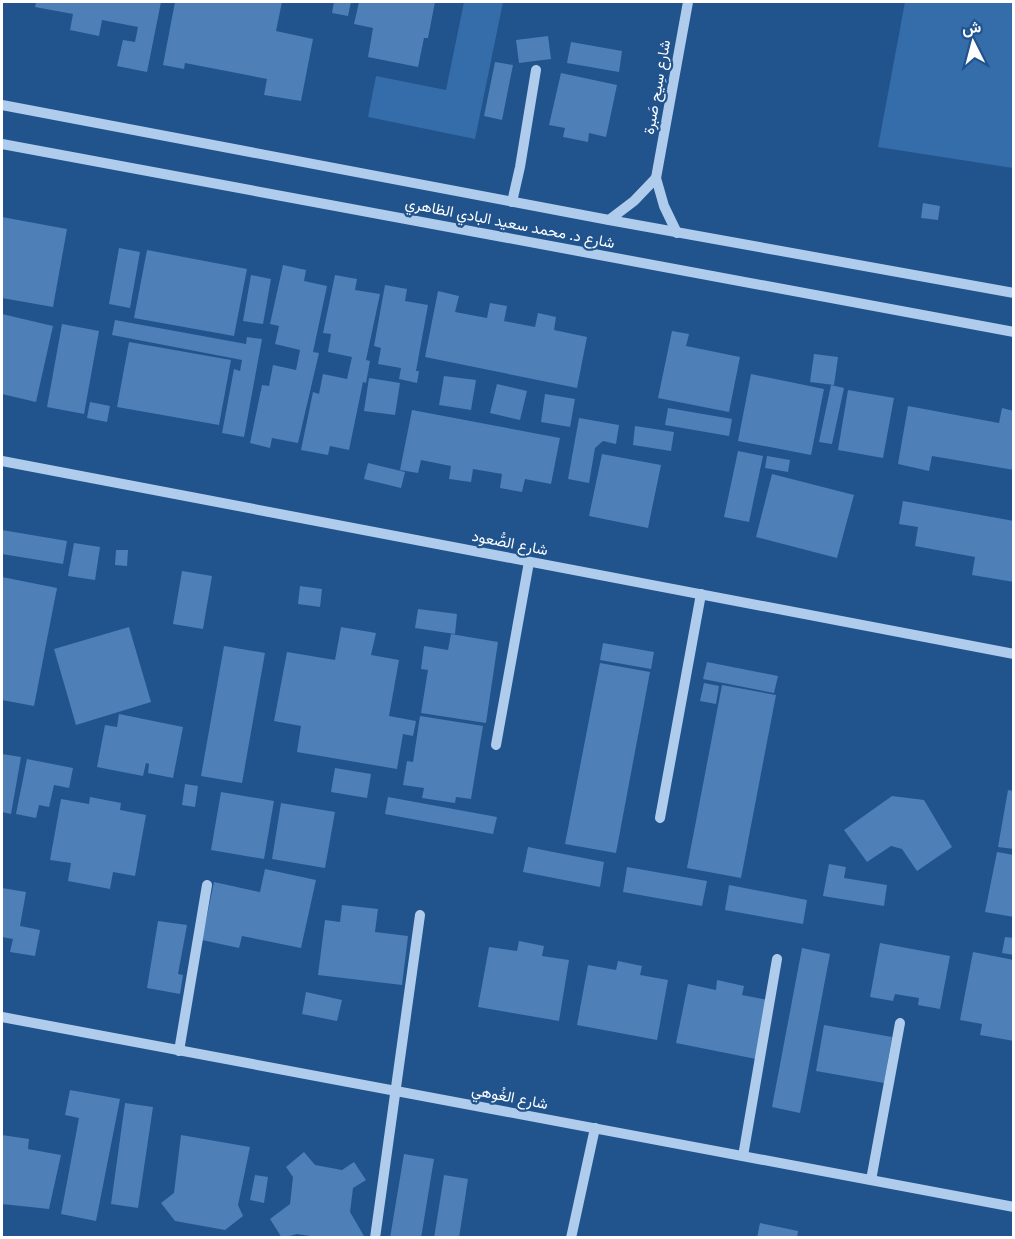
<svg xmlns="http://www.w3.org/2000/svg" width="1015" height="1239" font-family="'Noto Sans',Vazirmatn,sans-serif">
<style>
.green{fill:#356dab}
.building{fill:#4e7fb7}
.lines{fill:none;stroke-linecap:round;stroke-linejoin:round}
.minor{stroke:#b0ccec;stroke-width:10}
.labels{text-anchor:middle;stroke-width:4.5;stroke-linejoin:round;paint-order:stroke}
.street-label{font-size:15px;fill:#fff;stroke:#21538d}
</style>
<rect width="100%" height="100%" fill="#21538d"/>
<g class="green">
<path d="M464,2H503L475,139L368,117L376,76L446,90Z"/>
<path d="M905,2H1013V168L878,147Z"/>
</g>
<g class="building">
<path d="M36,2H161L147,72L117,66L123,40L135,42L138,27L102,20L99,36L70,30L73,14L35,7Z"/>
<path d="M175,2H282L276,31L313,39L301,101L264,95L267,79L185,63L184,69L163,65Z"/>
<path d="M334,2H351L348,16L332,13Z"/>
<path d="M359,2H435L428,38H424L418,67L368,57L373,28L354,24Z"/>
<path d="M548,36L551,59L519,63L516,40Z"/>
<path d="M571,42L622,51L619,72L567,63Z"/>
<path d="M495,62L513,65L502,120L484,116Z"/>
<path d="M561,73L617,85L606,137L589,133L588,142L563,137L565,128L549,125Z"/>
<path d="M923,203L940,206L938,220L921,218Z"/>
<path d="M2,217L67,229L53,307L2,298Z"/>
<path d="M119,248L140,252L130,308L109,304Z"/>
<path d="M147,250L247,269L234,336L134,318Z"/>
<path d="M283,265L306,270L304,281L327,286L313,352L319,353L298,443L272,438L270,448L250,443L262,385L269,386L273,365L296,370L300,350L275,344L279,326L270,324Z"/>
<path d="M251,275L271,279L263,324L243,321Z"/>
<path d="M335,275L357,279L355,290L380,294L366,360L370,361L366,383L363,382L349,450L330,446L328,455L301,450L313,392L319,394L323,374L347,379L352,357L328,352L331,334L323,333Z"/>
<path d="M385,285L407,289L405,301L428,305L416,371H419L417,383L399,379L401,368L378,364L381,348L374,346Z"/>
<path d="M438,291L459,296L455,312L487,318L490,303L507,306L504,321L535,327L538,313L556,317L554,330L587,337L577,388L425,357Z"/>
<path d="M2,314L53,326L36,402L2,394Z"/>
<path d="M115,320L246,344L247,337L262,339L244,437L222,433L234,369L240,371L242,360L112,335Z"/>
<path d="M62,324L99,331L84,414L47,407Z"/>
<path d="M672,331L689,334L686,346L740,357L729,412L658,398Z"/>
<path d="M129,342L231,360L219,425L117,407Z"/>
<path d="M814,354L838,357L834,385L810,382Z"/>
<path d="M751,374L824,389L811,455L738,441Z"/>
<path d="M444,376L476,380L471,410L439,405Z"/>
<path d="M369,378L400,383L395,415L364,411Z"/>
<path d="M497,384L527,391L520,420L490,413Z"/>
<path d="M831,385L844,388L832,444L819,442Z"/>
<path d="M848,390L894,398L883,458L838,450Z"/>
<path d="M545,394L575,399L570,427L541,422Z"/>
<path d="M90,402L110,406L107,422L87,418Z"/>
<path d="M908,406L999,423L1002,408L1014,411V470L932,456L929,471L898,464Z"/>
<path d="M668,408L732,419L729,436L665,425Z"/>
<path d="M412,410L560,438L551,484L525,479L522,492L500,488L502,474L473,469L471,482L449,479L451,466L421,460L418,473L400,470Z"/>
<path d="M579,418L619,425L616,444L603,441L595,448L589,483L568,479Z"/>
<path d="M635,426L674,432L671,451L633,445Z"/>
<path d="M738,451L763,456L749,522L724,517Z"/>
<path d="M602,454L661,465L648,528L589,516Z"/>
<path d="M767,456L790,460L788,472L765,468Z"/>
<path d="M368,463L405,472L401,488L364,479Z"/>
<path d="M772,474L854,495L837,558L756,537Z"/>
<path d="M903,501L1014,521V582L972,575L975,557L915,546L918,527L899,524Z"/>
<path d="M2,530L67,541L63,564L2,554Z"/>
<path d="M74,543L100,547L95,580L68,576Z"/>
<path d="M116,550H128L127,566L115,565Z"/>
<path d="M182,571L212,576L203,629L173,624Z"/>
<path d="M2,577L57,588L34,706L2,700Z"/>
<path d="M300,586L322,589L320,607L298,604Z"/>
<path d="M418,609L457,614L455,634L415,628Z"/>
<path d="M129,627L151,702L76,725L54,649Z"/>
<path d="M341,627L376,633L371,655L399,660L389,716L416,721L413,736L403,734L397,769L297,752L301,726L274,721L287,652L335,660Z"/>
<path d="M451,634L498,642L486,723L421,713L428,670L421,669L424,646L448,650Z"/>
<path d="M603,643L654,652L651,669L600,660Z"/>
<path d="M224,646L265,653L242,783L201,776Z"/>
<path d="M707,662L778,676L774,693L703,679Z"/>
<path d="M600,663L650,672L616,853L565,844Z"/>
<path d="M704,683L719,686L716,704L700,701Z"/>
<path d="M722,685L776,695L741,878L687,868Z"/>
<path d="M119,714L183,727L173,778L148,773L149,764L146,763L143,776L97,767L105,725L117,727Z"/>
<path d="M420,716L483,726L471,799L456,797L455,803L422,798L424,788L403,785L407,761L413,762Z"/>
<path d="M2,754L21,757L11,814L2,812Z"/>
<path d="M27,759L73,768L69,788L54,785L49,807L39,805L36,818L16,814Z"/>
<path d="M335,768L371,774L367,798L331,792Z"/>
<path d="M185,784L198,786L195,807L182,805Z"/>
<path d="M1008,790L1014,791V849L998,847Z"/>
<path d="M221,792L274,801L264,859L211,850Z"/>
<path d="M892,796L924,800L952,847L917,871L902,849L891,846L867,862L844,830Z"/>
<path d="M90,797L121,803L120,810L146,815L135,876L113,872L110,889L68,881L71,863L50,860L61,799L89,804Z"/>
<path d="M388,797L497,817L493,834L385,814Z"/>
<path d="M281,803L335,812L325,868L272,859Z"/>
<path d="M528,847L604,862L600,887L523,872Z"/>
<path d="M997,852L1014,855V917L985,912Z"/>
<path d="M829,864L846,867L844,878L887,885L884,906L823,896Z"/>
<path d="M627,867L707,881L702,906L623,892Z"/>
<path d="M265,869L316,880L301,948L242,936L239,948L202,940L214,882L260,892Z"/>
<path d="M729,885L807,900L803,924L725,910Z"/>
<path d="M2,888L26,892L20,926L40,930L35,956L10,952L13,939L2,937Z"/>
<path d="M342,905L378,909L375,932L408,936L402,985L318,975L325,920L340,922Z"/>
<path d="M158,921L187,925L178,974L183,975L180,994L147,988Z"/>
<path d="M1005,937L1014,938V955L1002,953Z"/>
<path d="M519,941L544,946L542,956L569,960L559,1021L478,1007L489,947L517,951Z"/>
<path d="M880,943L950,956L940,1009L918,1005L919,998L895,994L893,1001L870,997Z"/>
<path d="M802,948L830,954L800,1113L772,1107Z"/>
<path d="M973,952L1014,960V1041L980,1035L982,1024L960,1020Z"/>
<path d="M618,961L642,966L640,975L668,980L657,1040L577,1025L588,965L616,970Z"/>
<path d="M717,980L744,986L742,995L768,1000L756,1059L676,1043L688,984L716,990Z"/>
<path d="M306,992L342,1000L337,1021L302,1014Z"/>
<path d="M824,1025L892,1037L884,1083L816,1071Z"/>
<path d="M70,1090L120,1099L96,1221L61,1214L79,1118L65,1115Z"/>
<path d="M125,1103L153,1107L138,1208L111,1204Z"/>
<path d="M2,1135L29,1139L28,1149L61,1155L49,1209L2,1204Z"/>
<path d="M181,1135L250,1147L238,1205L243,1216L225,1230L175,1221L161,1203L174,1193Z"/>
<path d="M304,1152L315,1165L342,1170L354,1162L366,1180L353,1188L350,1212L364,1236L361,1238H323L297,1234L282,1238L270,1219L290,1204L293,1177L286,1167Z"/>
<path d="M404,1154L434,1159L421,1238H390Z"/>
<path d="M255,1175L268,1177L264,1203L250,1200Z"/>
<path d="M444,1175L468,1179L459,1238H434Z"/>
<path d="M760,1223L798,1231L797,1238H757Z"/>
</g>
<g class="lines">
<g class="minor">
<path d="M2,105L609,220L1014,293"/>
<path d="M2,144L1014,332"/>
<path d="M512,202L520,167L536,70"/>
<path d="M609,220L634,201L656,178"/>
<path d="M677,233L664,206L656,178L688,2"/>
<path d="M2,461L1014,654"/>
<path d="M496,745L529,562"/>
<path d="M660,818L701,594"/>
<path d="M2,1017L1014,1207"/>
<path d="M179,1051L207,885"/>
<path d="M743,1156L777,959"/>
<path d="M871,1180L900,1023"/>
<path d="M375,1238L420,915"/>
<path d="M571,1238L595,1128"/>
</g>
</g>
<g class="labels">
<g class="street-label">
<text transform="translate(657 87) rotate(-80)" y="5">شارع سِيح صَبرة</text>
<text transform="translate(510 223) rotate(11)" y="5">شارع د. محمد سعيد البادي الظاهري</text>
<text transform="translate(510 543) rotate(11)" y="5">شارع الصُّعود</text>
<text transform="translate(510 1097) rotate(11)" y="5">شارع الغُوهي</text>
</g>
</g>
<rect width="1015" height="1239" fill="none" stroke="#ffffff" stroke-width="6"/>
<g transform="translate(973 42) rotate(354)" stroke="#21538d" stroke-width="4.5" paint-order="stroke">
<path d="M0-4.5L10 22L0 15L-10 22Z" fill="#ffffff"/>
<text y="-9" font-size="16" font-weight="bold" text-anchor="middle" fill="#ffffff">ش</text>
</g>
</svg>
